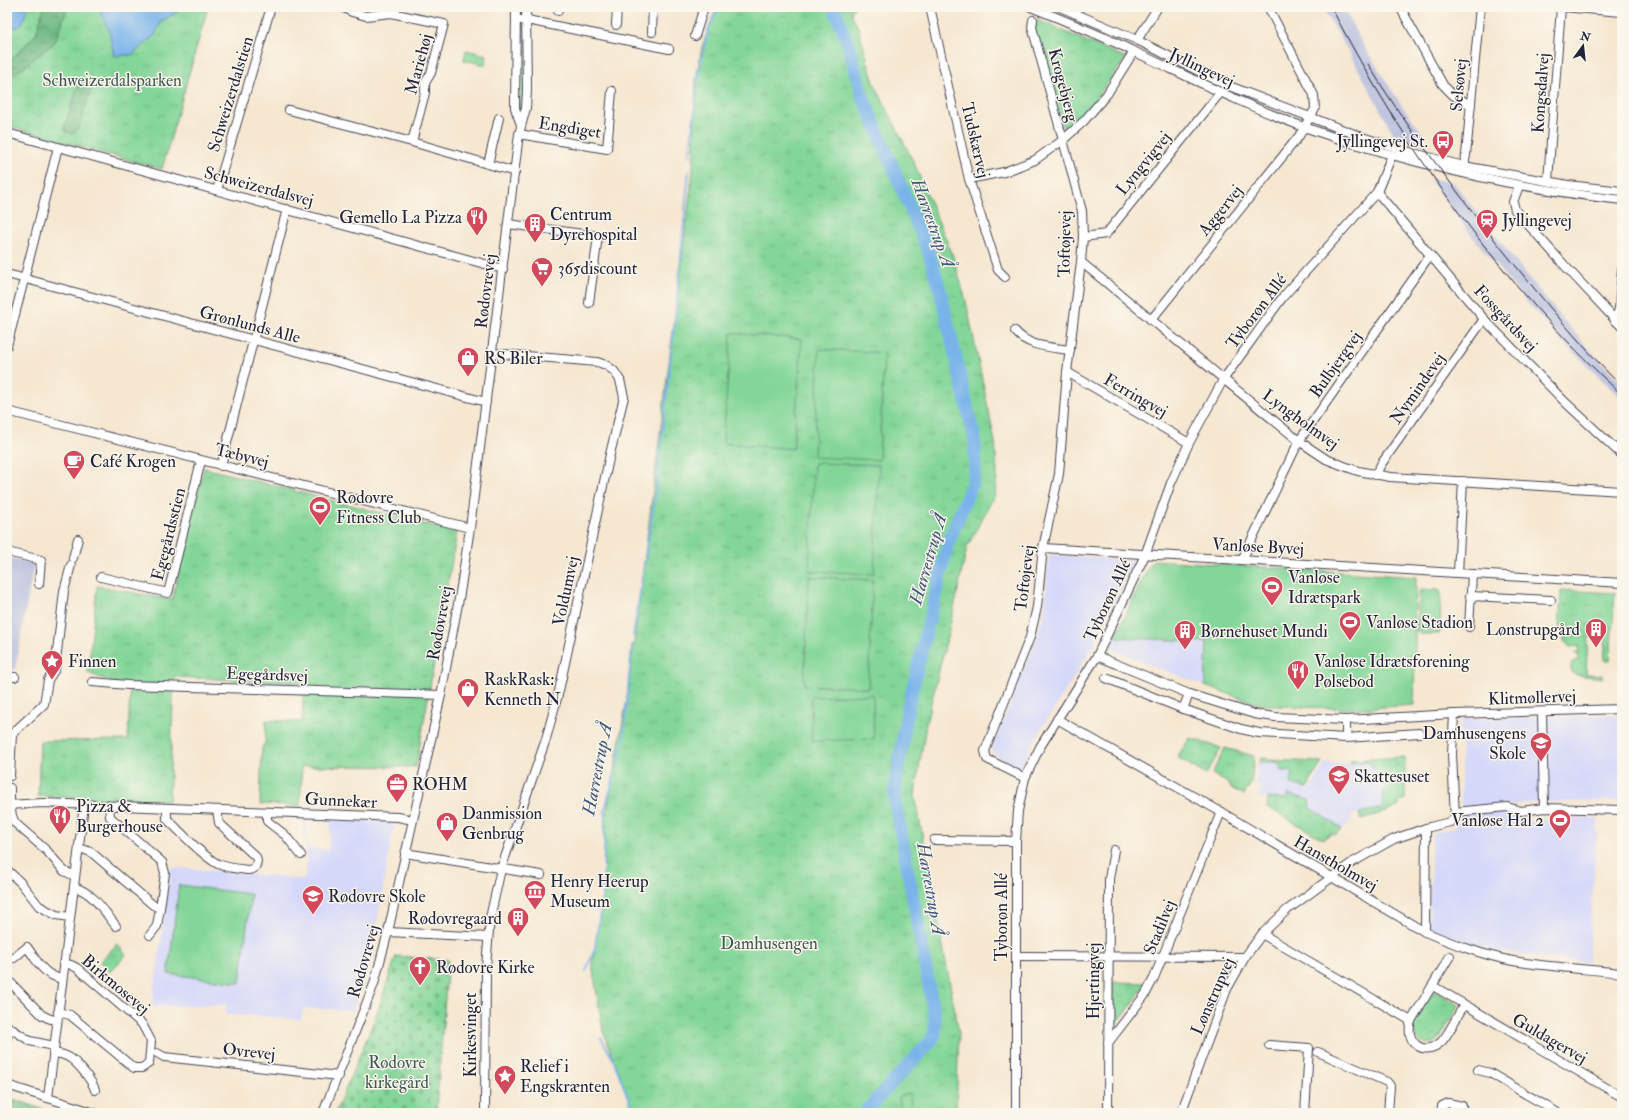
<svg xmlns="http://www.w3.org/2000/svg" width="1629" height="1120" font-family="'IM FELL Double Pica',serif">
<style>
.built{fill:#d5d8f9;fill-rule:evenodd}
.industrial{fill:#bdc3de}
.grass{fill:url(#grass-tufts);stroke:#527c6a}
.forest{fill:url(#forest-crowns);stroke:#466c5e}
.cemetery{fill:url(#cemetery-stones);stroke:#527c6a}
.garden{fill:#83d698;stroke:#527c6a}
.water{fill:#79b3ea;stroke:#4e6a92}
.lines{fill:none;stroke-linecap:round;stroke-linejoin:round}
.stream{stroke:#79b3ea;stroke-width:2}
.river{stroke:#79b3ea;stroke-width:13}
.minor-casing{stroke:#424052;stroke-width:10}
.minor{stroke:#fff;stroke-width:8}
.tram{stroke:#22223b;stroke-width:1}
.labels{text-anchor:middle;stroke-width:3;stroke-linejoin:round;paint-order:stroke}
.street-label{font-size:17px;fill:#22223b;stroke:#fbf7ec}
.park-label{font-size:17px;fill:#3f5857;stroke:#fbf7ec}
.poi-label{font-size:17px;fill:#22223b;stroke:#fbf7ec;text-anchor:start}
.water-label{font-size:18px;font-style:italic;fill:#405578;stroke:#fbf7ec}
</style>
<defs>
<pattern id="grass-tufts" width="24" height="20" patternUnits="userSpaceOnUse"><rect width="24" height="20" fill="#83d698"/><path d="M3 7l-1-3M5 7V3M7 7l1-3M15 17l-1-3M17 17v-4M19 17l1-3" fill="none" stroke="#71b784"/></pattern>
<pattern id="forest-crowns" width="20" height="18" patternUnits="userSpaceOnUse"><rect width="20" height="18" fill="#6ab780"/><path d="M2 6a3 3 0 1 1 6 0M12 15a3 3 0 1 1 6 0" fill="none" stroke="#57946a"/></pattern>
<pattern id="cemetery-stones" width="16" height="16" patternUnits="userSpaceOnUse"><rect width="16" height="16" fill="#83d698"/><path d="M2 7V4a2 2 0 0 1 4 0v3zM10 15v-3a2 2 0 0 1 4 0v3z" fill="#71b784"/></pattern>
</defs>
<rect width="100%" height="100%" fill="#fbf7ec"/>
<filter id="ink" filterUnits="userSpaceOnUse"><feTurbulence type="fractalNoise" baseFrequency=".025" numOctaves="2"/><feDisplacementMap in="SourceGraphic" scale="8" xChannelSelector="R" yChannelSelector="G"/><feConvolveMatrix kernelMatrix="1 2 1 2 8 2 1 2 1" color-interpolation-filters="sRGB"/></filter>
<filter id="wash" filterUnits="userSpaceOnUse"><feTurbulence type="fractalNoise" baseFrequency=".012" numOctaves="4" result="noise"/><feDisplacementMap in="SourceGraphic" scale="16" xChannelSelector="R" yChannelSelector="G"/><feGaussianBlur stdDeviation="0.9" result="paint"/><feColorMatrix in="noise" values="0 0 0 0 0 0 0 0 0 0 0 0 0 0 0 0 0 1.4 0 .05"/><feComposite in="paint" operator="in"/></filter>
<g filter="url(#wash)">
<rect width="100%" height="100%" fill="#f6e7d1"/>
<g class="built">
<path d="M1052,555L1131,560L1133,563L1092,648L1030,747L1022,766L1017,767L994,754L992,749L1037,637L1042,620L1045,606L1049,557Z"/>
<path d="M1115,637L1207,642L1205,686L1113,650L1111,646Z"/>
<path d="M1622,715V800L1528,803L1466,809L1461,805V723L1464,719Z"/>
<path d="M1368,761L1388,788L1382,799L1383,808L1351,815L1349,825L1342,829L1288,795L1287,799L1259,798L1260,785H1256L1258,762H1278L1293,771L1291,784L1311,789L1325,763L1340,764Z"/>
<path d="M1506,809L1521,821L1598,818L1588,962L1511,953L1471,944L1432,928L1429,923L1432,837L1435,832L1454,828L1461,812Z"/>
<path d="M303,819L391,822L394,826L374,939L366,970L353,1011L304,1008L301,1020L262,1016L226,1015V1005L152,1006L171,867L305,879L307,859ZM306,820L331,822L328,851L307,847Z"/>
</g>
<g class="industrial">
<path d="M1322,7H1343L1363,45L1402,106L1424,135L1421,137L1425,144L1394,135L1350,54Z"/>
<path d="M1429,178L1454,183L1494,234L1546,299L1588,348L1622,384V399L1570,349L1524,299L1467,230Z"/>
<path d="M7,557L34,564L15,670H7Z"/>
</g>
<g class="grass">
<path d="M7,7H208L162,169L7,126Z"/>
<path d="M717,7H854L851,13L858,27L874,83L914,163L953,256L966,301L995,442L997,473L995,495L967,547L953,613L926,724L915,795L959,1033L956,1113H634L603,1031L592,964L602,908L606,817L627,698L693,170L696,79L702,47Z"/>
<path d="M1035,19L1126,58L1081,119L1065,132L1034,28Z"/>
<path d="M519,45L526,49L524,103L521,116L518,104Z"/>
<path d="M204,468L457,532L416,767L302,766L300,806L260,804L262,747L265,743L266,720L302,722L304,683L174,677L169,801L38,796L40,741L128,740L130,689L88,673L97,586L172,600Z"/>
<path d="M1561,590L1615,593L1610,660H1604L1606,638L1588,637L1586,674L1603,675V678L1577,675L1571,672V665L1574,661L1579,660V657L1575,653L1579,651L1578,646L1570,647L1564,641C1563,635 1567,632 1572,630V628L1559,627Z"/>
<path d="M1190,738L1221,748L1206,775L1177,757Z"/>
<path d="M1225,748L1254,756L1251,783L1244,795L1231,788L1228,783L1212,774Z"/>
<path d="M1405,757V799L1400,801L1398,807L1361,820L1359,813L1383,808C1382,801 1382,792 1387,788L1368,761L1351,763V760Z"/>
<path d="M1261,758H1267L1268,760L1322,762L1307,788L1291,784L1293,771H1282L1278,762H1259Z"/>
<path d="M1288,794L1309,800L1310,808L1342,829L1335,835L1332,833L1323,839L1267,807L1268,798L1287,799Z"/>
<path d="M117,944L126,955L110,972L100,962Z"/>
<path d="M1113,982L1146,983L1131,1006L1116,1024L1113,1023Z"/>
<path d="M1434,991L1459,1005L1440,1038C1428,1051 1407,1040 1414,1023C1419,1012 1427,1001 1434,991Z"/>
</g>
<g class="forest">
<path d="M44,7H68L55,42L15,74L7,71V64L36,34Z"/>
<path d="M80,80L88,82L92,87L79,127L74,134L66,132L64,128Z"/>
<path d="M7,1097L55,1113H7Z"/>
</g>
<path class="cemetery" d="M396,956L448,960L436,1113H335L375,1019Z"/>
<g class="garden">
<path d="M466,50L487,55L485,65L464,60Z"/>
<path d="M731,333L802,339L793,449L723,443Z"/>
<path d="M819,349L884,353L879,460L814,457Z"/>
<path d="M814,463L879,465L874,574L809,571Z"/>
<path d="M1154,560L1416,577L1414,705L1355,709L1277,706L1256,703L1205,686L1207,642L1115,637L1148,568Z"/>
<path d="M809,577L873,580L868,688L804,685Z"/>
<path d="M1420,590H1439L1441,592L1440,631L1438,634H1420L1417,632Z"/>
<path d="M873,695L874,739L812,741L811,697Z"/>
<path d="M179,885L251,894L240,983L168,974Z"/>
<path d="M909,1094L910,1096L911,1111L910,1113H901L899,1096Z"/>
</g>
<g class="water">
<path d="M7,7H28L22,24L16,28L7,24Z"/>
<path d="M98,7H182L179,11L162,21L154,36L132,55L114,56L109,31Z"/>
</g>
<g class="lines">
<g class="stream">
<path d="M689,157L701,60L708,30L719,7"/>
<path d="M633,636L656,492L676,308L689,170"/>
<path d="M586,971L595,948L603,891L605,809L623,744L632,645"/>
<path d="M601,1038L613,1059L634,1113"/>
</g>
<path class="river" d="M834,7L849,47L863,97L928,250L940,290L975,440V469L972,484L948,543L908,707L895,788V801L935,1019V1034L931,1041L864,1113"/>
</g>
</g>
<g filter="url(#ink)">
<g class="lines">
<g class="minor-casing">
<g id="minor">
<path d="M342,7L352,12L366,16L391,13L444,24L431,73L425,83V93L412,142"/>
<path d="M516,7L515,108L521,125"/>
<path d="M558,7V11"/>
<path d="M930,7L969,179L998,270L1005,277"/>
<path d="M1031,7C1066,21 1101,35 1135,52C1191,78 1246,106 1304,127C1409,164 1512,188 1622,200"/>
<path d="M1060,7L1137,40L1224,84L1362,137L1409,152L1464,166L1568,185L1622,191"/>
<path d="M1400,7L1443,85L1454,96L1471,105"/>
<path d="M1562,7L1622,12"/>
<path d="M516,20H527L669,49"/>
<path d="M1033,20L1032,27L1063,140L1084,121L1107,94L1134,51"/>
<path d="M616,25L617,7"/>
<path d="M652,32L653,7"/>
<path d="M695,36L704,7"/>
<path d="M1137,40L1158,7"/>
<path d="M289,110L412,142L515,172"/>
<path d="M7,133L503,269"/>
<path d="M519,134L607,149L612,91"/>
<path d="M488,164L499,118"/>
<path d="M1464,166L1466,155L1480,7"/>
<path d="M969,179L1004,172L1035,160L1063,140L1082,211L1083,237L1081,262L1067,372L1059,474L1043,548L1037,607L1030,637L985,751L987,759L1025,778"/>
<path d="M1548,181L1561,7"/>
<path d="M1519,186L1513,202L1515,210L1566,267L1622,327"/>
<path d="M217,190L271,7"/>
<path d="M1377,192L1484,319L1565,402L1622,455"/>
<path d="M508,224L598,236L589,303"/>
<path d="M1083,237L1106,234L1220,93"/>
<path d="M1081,262L1299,441L1326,459L1344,466L1358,471L1390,477L1622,491"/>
<path d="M7,274L486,402"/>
<path d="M1151,320L1299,136L1315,109L1314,95L1268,7"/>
<path d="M1615,321L1619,309L1622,269"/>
<path d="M1015,331C1028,347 1050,347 1070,350"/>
<path d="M7,346L58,147"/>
<path d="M1067,372L1189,443"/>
<path d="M7,411L470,528"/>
<path d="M221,466L287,209"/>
<path d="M1375,475L1382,463L1484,319"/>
<path d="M1043,548L1622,583"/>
<path d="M7,552L41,560L39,584"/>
<path d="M73,558L78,539"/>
<path d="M1242,560L1299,441L1430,255"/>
<path d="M1458,573L1463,481"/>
<path d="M101,577L168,593L201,461"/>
<path d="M1470,596L1551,600"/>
<path d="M1469,627L1472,574"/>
<path d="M1097,656L1189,694L1254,714L1275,717L1346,720L1454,714L1622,709"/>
<path d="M7,677H15"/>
<path d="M1106,678L1183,709L1241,729L1259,733L1346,738L1419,733"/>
<path d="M92,682L128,685L441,695"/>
<path d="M1183,709L1189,694"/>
<path d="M1542,712L1544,808"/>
<path d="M1057,719L1221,812L1425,932C1454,944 1482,955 1513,961C1549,967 1586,969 1622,973"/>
<path d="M1346,738V720"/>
<path d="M10,776L12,734L44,704L48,680L55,669L64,591L71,565"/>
<path d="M10,788C10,800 9,812 15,823L47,851L64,871L75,876"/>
<path d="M7,805L43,803L398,817L413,820"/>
<path d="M167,808V819C180,831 202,856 218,864C227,868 239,869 248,870C256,870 258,863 256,857L219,823L217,810"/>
<path d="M267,812V821L285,835L301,855"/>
<path d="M1455,812L1507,807L1521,811L1544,808L1622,810"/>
<path d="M934,840L1016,841"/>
<path d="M79,848L91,852L153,905L160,908L165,873L162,862L110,817L109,806"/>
<path d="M405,853L541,875"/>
<path d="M7,870L21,883L39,906L56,915L70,917"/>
<path d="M74,887C94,893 103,910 116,926"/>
<path d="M388,932L488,937"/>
<path d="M1425,932L1426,828"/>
<path d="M1262,934L1411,1021"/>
<path d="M150,935L157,926L160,908"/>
<path d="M1016,956L1245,957"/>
<path d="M1450,956L1411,1021C1404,1044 1425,1057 1441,1042C1448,1036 1458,1014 1464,1005"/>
<path d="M14,958L27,947C38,962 43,975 62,979"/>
<path d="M7,979L42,1015L48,1018L57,1021"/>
<path d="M1433,986L1622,1097"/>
<path d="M58,1012L70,1015L134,1068H142L149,1063L151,1041L142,1024L77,968L71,965L64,963"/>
<path d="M7,1026L30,1041L54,1046"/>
<path d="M7,1038L9,1028"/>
<path d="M1108,1043L1145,995L1154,978L1221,812"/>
<path d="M1269,1045L1309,1048L1305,1113"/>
<path d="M1318,1052L1387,1082L1390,1086L1388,1113"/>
<path d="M53,1053C69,1054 75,1061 85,1073C89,1079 93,1083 95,1090"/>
<path d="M157,1053L164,1057L339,1076"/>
<path d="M1478,1070L1490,1073L1558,1113"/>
<path d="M7,1085L95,1113"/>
<path d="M48,1098L84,805"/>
<path d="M323,1113L374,984L388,932L441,695L460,593L470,528L519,134L526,108L527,90L526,7"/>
<path d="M485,1113L486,967L490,918L501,869L546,739L559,691L610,454L624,397L620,380L614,371L606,365L597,362L492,353"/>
<path d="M1016,1113V841L1018,811L1025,778L1040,747L1097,656L1145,555L1171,483L1189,443L1223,380L1282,298L1377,192L1392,155"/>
<path d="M1108,1113L1109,879L1114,850"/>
<path d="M1181,1113L1227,989L1245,957L1262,934L1287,910L1353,862L1394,839L1426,828L1450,822L1455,818L1452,754L1454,714"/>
<path d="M1441,1113L1442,1106L1448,1103L1462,1106L1463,1113"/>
</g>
</g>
<use href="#minor" class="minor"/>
<g class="tram">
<path d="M1331,7C1406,152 1502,284 1622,395"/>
<path d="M1368,64C1406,127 1452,185 1497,243C1537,292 1577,342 1622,387"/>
</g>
</g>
</g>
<defs>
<g id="bus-pin" transform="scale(1.15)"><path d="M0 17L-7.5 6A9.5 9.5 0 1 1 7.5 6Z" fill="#d1495b" stroke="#fbf7ec"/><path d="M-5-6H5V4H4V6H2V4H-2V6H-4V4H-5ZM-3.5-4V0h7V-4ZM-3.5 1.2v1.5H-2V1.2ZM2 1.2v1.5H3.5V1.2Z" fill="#fff"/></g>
<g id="restaurant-pin" transform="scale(1.15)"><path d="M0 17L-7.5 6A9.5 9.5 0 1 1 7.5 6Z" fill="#d1495b" stroke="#fbf7ec"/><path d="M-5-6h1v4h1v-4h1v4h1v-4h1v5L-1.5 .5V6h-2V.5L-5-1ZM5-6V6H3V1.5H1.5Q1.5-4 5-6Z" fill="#fff"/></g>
<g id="station-pin" transform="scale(1.15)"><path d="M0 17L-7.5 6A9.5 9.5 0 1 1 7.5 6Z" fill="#d1495b" stroke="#fbf7ec"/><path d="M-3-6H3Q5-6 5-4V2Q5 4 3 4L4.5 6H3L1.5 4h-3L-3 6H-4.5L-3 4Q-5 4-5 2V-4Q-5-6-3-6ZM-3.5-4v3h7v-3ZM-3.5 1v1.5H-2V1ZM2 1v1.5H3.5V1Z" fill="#fff"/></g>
<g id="building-pin" transform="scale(1.15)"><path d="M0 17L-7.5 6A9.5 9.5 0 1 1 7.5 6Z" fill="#d1495b" stroke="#fbf7ec"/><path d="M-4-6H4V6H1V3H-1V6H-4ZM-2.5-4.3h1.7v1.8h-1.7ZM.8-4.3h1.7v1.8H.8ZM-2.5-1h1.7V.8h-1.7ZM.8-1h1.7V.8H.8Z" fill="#fff"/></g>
<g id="supermarket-pin" transform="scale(1.15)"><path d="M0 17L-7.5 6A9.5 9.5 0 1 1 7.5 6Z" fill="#d1495b" stroke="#fbf7ec"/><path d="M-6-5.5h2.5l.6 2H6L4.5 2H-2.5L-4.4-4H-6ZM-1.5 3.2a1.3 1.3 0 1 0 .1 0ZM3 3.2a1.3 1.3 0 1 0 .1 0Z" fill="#fff"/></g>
<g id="shop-pin" transform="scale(1.15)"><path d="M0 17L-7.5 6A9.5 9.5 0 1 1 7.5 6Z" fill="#d1495b" stroke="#fbf7ec"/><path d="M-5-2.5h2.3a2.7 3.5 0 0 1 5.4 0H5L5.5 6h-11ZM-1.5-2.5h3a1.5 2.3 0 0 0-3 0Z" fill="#fff"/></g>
<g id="cafe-pin" transform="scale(1.15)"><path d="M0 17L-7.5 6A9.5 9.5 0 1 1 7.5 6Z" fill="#d1495b" stroke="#fbf7ec"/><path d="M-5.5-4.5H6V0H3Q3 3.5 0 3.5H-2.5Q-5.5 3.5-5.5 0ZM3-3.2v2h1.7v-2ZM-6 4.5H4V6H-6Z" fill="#fff"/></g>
<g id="stadium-pin" transform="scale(1.15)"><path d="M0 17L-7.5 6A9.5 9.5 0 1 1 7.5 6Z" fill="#d1495b" stroke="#fbf7ec"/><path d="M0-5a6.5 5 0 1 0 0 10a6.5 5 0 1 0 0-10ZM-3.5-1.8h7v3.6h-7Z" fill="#fff"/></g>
<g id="sight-pin" transform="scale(1.15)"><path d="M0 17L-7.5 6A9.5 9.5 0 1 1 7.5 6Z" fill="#d1495b" stroke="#fbf7ec"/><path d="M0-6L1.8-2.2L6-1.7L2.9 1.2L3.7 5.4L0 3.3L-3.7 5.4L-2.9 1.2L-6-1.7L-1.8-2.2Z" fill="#fff"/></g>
<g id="school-pin" transform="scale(1.15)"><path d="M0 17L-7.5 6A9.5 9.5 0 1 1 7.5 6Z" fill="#d1495b" stroke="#fbf7ec"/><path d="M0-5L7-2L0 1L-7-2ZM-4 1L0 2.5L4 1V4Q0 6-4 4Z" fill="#fff"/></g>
<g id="office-pin" transform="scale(1.15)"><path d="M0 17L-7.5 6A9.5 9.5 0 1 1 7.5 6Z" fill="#d1495b" stroke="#fbf7ec"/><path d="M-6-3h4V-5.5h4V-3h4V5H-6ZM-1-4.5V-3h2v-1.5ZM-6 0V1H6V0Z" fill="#fff"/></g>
<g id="museum-pin" transform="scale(1.15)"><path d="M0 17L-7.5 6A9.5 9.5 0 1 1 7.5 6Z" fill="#d1495b" stroke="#fbf7ec"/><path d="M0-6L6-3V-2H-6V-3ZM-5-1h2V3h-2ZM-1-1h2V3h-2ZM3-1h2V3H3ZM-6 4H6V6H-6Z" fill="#fff"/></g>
<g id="church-pin" transform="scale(1.15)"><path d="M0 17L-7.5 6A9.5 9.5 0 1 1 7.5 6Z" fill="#d1495b" stroke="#fbf7ec"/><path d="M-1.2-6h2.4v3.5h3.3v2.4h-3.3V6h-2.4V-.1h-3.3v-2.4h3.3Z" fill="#fff"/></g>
</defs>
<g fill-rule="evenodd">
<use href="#bus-pin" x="1443" y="141"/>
<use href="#restaurant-pin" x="477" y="217"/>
<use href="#station-pin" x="1487" y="220"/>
<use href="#building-pin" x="535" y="224"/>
<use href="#supermarket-pin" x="542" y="268"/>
<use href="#shop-pin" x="468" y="358"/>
<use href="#cafe-pin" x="74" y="461"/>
<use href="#stadium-pin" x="320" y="507"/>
<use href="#stadium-pin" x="1272" y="587"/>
<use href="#stadium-pin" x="1350" y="622"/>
<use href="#building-pin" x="1596" y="629"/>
<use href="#building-pin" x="1185" y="631"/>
<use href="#sight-pin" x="52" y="661"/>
<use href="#restaurant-pin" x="1298" y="671"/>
<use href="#shop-pin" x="468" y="689"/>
<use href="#school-pin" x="1541" y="743"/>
<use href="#school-pin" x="1339" y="776"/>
<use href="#office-pin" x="397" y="784"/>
<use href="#restaurant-pin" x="60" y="816"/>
<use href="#stadium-pin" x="1560" y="820"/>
<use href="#shop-pin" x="447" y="823"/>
<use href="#museum-pin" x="535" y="891"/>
<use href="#school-pin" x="313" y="896"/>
<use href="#building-pin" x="518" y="918"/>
<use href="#church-pin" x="420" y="967"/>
<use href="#sight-pin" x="505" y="1076"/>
</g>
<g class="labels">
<g class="street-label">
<text transform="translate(418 64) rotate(-75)" y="6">Mariehøj</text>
<text transform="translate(1202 67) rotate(25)" y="6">Jyllingevej</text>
<text transform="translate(1064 85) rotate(75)" y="6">Krogebjerg</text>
<text transform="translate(1458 85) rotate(-85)" y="6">Selsøvej</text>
<text transform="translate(1540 93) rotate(-86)" y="6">Kongsdalvej</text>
<text transform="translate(230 94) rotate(-73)" y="6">Schweizerdalstien</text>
<text transform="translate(570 127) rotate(9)" y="6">Engdiget</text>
<text transform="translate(976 140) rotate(77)" y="6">Tudskærvej</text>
<text transform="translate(1143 163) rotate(-51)" y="6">Lyngvigvej</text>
<text transform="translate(259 186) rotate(15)" y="6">Schweizerdalsvej</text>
<text transform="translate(1220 210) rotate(-51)" y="6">Aggervej</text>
<text transform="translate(1064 244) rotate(-89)" y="6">Toftøjevej</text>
<text transform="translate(485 291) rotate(-83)" y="6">Rødovrevej</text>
<text transform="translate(1256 311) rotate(-53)" y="6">Tyborøn Allé</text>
<text transform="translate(1506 318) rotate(47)" y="6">Fossgårdsvej</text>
<text transform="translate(250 324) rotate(15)" y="6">Grønlunds Alle</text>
<text transform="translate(1335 364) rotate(-55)" y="6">Bulbjergvej</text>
<text transform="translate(1417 388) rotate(-55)" y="6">Nymindevej</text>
<text transform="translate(1136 395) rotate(30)" y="6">Ferringvej</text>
<text transform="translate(1301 419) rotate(36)" y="6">Lyngholmvej</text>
<text transform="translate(242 455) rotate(14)" y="6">Tæbyvej</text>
<text transform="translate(168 534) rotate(-76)" y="6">Egegårdsstien</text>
<text transform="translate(1258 546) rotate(3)" y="6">Vanløse Byvej</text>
<text transform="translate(1024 578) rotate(-83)" y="6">Toftøjevej</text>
<text transform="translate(565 591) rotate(-78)" y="6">Voldumvej</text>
<text transform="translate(1107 600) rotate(-65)" y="6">Tyborøn Allé</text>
<text transform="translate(439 623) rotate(-80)" y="6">Rødovrevej</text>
<text transform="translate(267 674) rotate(2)" y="6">Egegårdsvej</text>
<text transform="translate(1532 697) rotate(-2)" y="6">Klitmøllervej</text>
<text transform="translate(341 800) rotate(3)" y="6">Gunnekær</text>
<text transform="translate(1336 863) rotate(30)" y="6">Hanstholmvej</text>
<text transform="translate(1001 917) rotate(-90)" y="6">Tyborøn Allé</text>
<text transform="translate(1159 927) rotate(-68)" y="6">Stadilvej</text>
<text transform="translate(363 961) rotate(-74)" y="6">Rødovrevej</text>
<text transform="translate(1093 981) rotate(-90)" y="6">Hjertingvej</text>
<text transform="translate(116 984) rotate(40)" y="6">Birkmosevej</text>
<text transform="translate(1212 996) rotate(-66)" y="6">Lønstrupvej</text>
<text transform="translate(470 1035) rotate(-90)" y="6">Kirkesvinget</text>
<text transform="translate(1550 1038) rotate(30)" y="6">Guldagervej</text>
<text transform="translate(249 1051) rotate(6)" y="6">Ovrevej</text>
</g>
<g class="park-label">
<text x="112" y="86">Schweizerdalsparken</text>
<text x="769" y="949">Damhusengen</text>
<text x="397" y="1068">Rødovre<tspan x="397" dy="20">kirkegård</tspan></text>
</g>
<g class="poi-label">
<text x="1428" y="147" text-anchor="end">Jyllingevej St.</text>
<text x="550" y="220">Centrum<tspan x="550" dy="20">Dyrehospital</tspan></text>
<text x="462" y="223" text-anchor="end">Gemello La Pizza</text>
<text x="1502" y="226">Jyllingevej</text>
<text x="558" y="274">365discount</text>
<text x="484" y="364">RS Biler</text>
<text x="90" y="467">Café Krogen</text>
<text x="336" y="503">Rødovre<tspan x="336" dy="20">Fitness Club</tspan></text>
<text x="1288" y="583">Vanløse<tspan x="1288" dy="20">Idrætspark</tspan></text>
<text x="1366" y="628">Vanløse Stadion</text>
<text x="1580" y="635" text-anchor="end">Lønstrupgård</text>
<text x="1200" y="637">Børnehuset Mundi</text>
<text x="68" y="667">Finnen</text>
<text x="1314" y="667">Vanløse Idrætsforening<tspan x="1314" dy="20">Pølsebod</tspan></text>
<text x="484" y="685">RaskRask:<tspan x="484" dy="20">Kenneth N</tspan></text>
<text x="1526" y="739" text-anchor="end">Damhusengens<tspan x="1526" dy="20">Skole</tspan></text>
<text x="1354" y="782">Skattesuset</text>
<text x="412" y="790">ROHM</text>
<text x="76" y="812">Pizza &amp;<tspan x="76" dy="20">Burgerhouse</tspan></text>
<text x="462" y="819">Danmission<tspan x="462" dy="20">Genbrug</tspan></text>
<text x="1544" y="826" text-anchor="end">Vanløse Hal 2</text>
<text x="550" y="887">Henry Heerup<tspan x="550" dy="20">Museum</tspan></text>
<text x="328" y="902">Rødovre Skole</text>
<text x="502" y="924" text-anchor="end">Rødovregaard</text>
<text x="436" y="973">Rødovre Kirke</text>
<text x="520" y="1072">Relief i<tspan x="520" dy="20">Engskrænten</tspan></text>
</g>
<g class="water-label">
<text transform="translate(933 223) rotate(70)" y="6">Harrestrup Å</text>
<text transform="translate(928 559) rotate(-74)" y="6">Harrestrup Å</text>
<text transform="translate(597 769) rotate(-79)" y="6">Harrestrup Å</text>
<text transform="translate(931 889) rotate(80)" y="6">Harrestrup Å</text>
</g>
</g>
<rect width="1629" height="1120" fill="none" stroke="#fbf7ec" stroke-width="24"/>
<g transform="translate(1583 46) rotate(15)" stroke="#fbf7ec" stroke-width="3" paint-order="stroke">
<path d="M0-3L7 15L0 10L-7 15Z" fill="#22223b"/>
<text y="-6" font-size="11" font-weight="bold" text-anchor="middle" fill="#22223b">N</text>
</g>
</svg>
